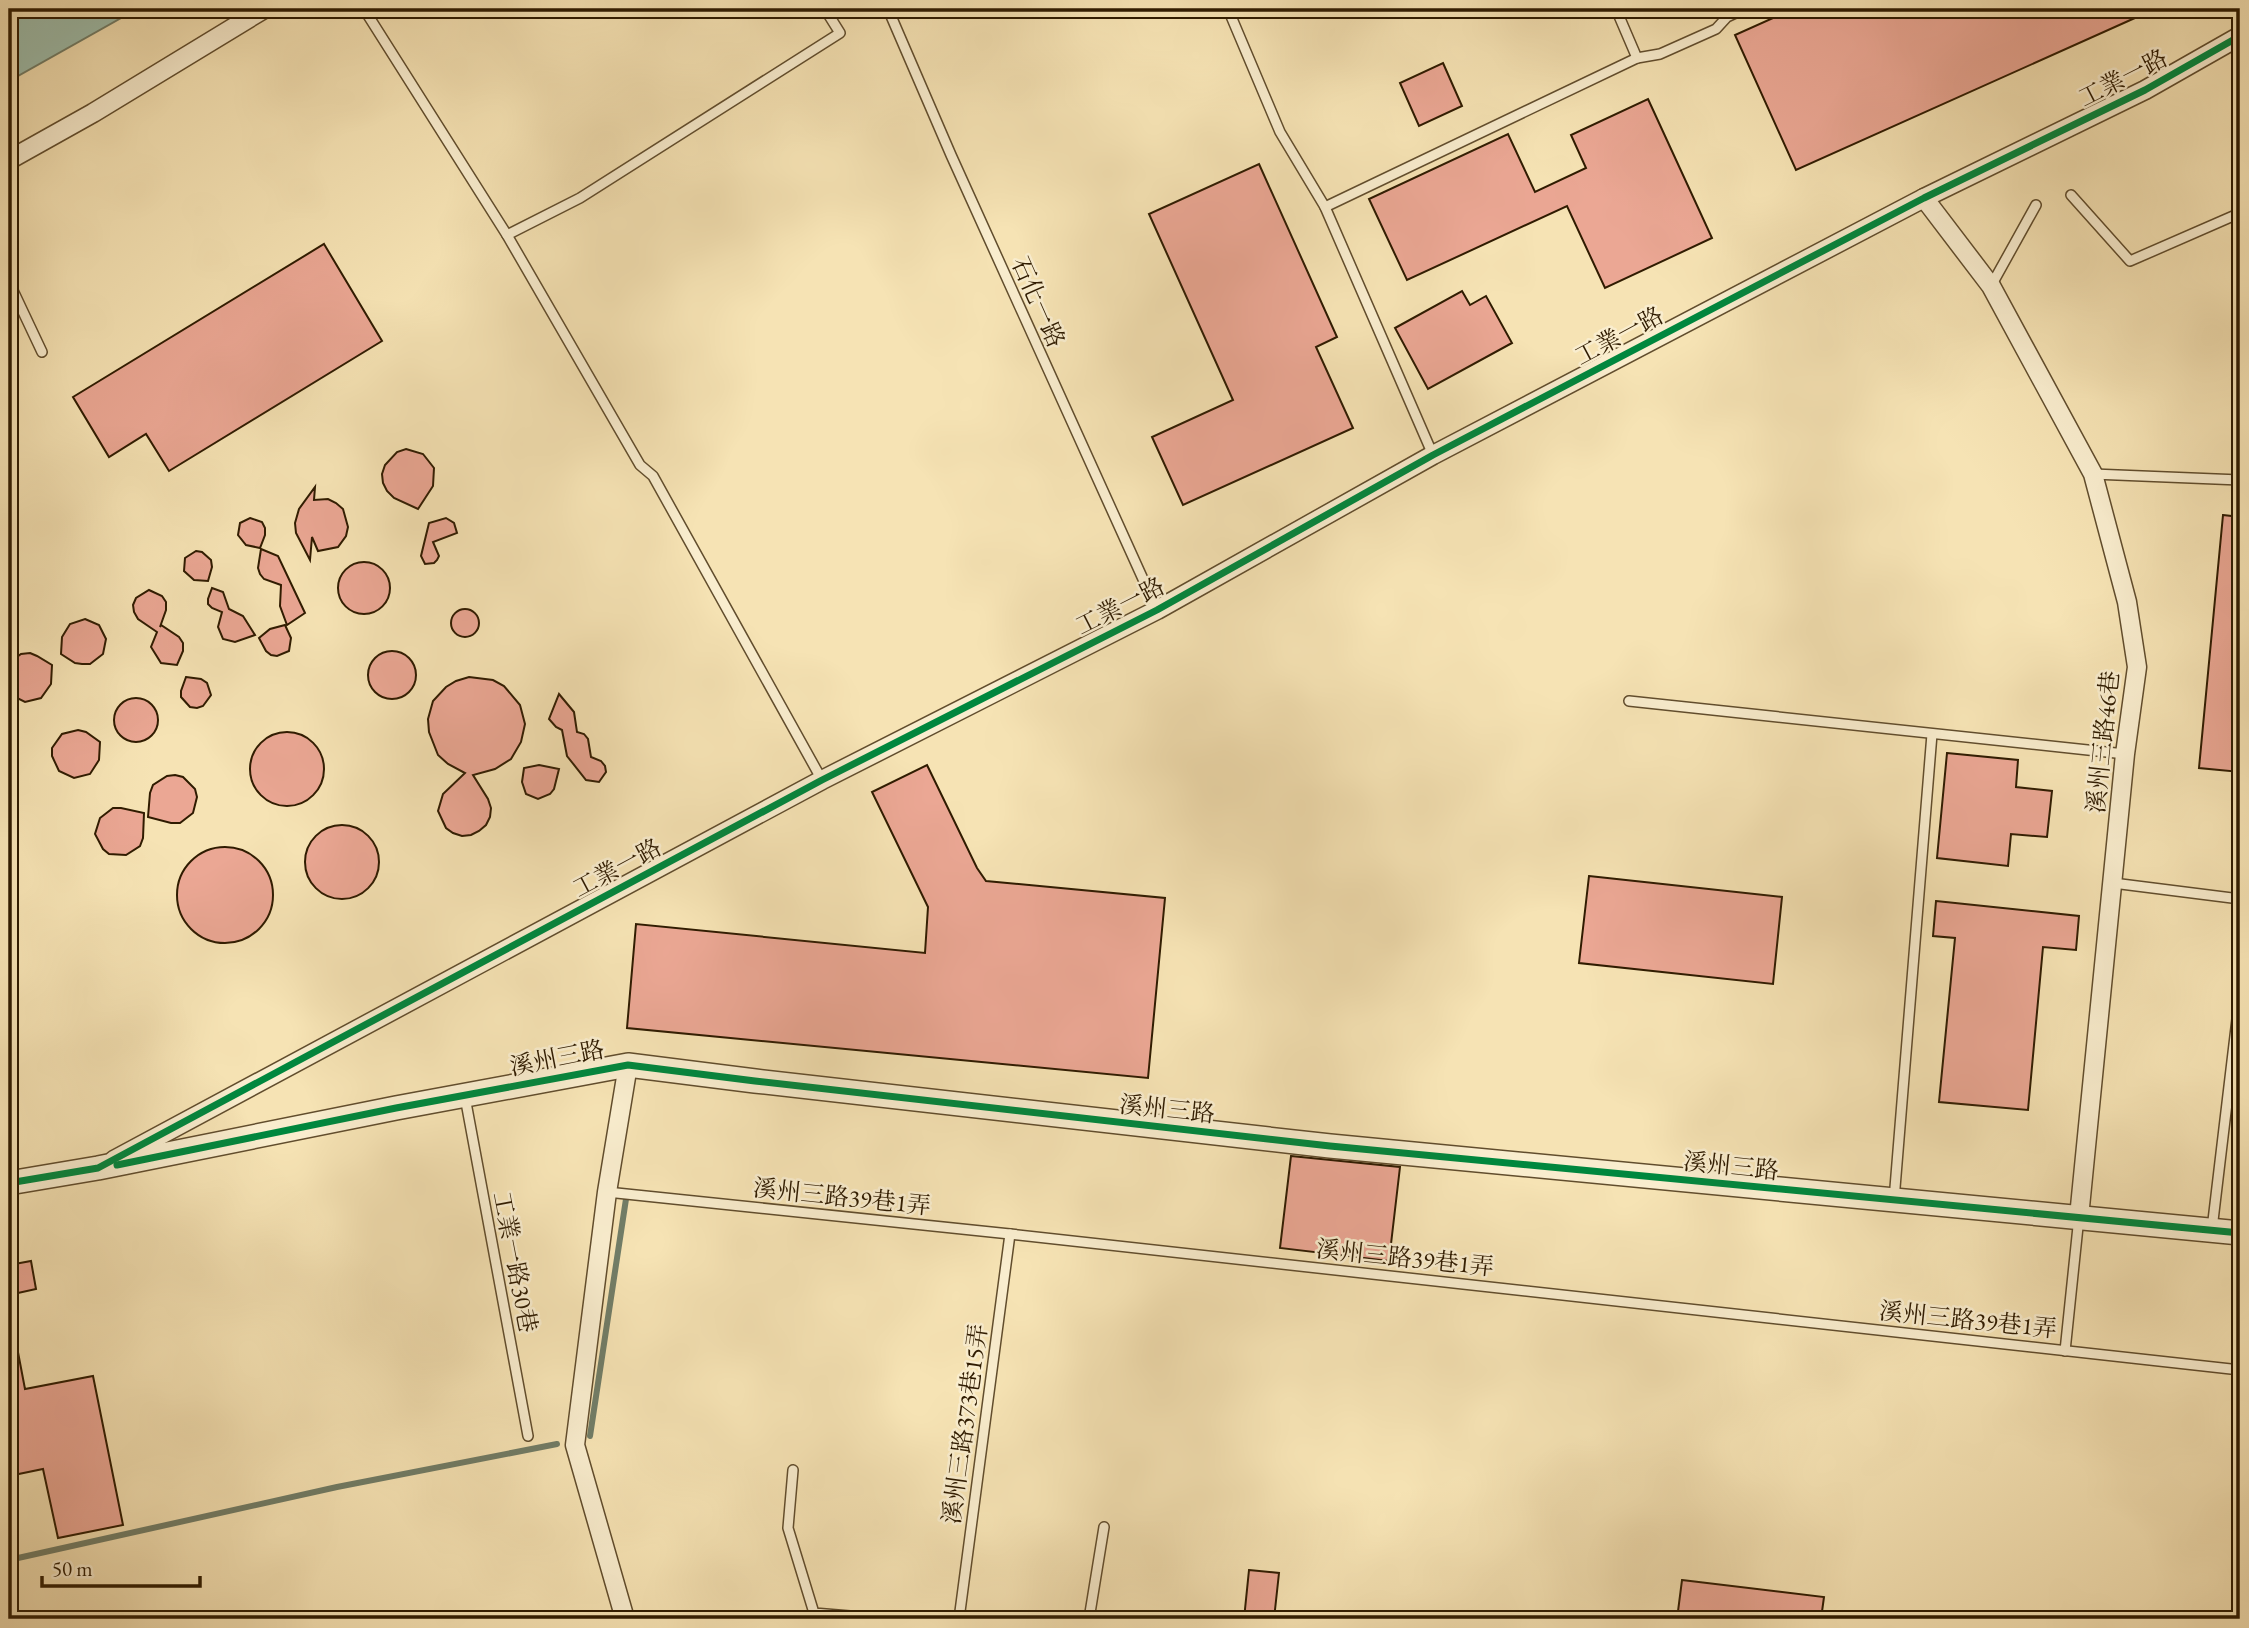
<svg xmlns="http://www.w3.org/2000/svg" width="2249" height="1628" font-family="'EB Garamond','Noto Serif TC',serif">
<style>
.water{fill:#9dbeac;stroke:#717d67;stroke-width:2}
.lines{fill:none;stroke-linecap:round;stroke-linejoin:round}
.stream{stroke:#717d67;stroke-width:6}
.building{fill:#eba794;stroke:#2f1b00;stroke-width:2}
.service-casing{stroke:#614d2d;stroke-width:12}
.minor-casing{stroke:#614d2d;stroke-width:21}
.tertiary-casing{stroke:#614d2d;stroke-width:26}
.service{stroke:#f9edce;stroke-width:9}
.minor{stroke:#f9edce;stroke-width:18}
.tertiary{stroke:#f9edce;stroke-width:23}
.cycleway-casing{stroke:#f9edce;stroke-width:11}
.cycleway{stroke:#00873e;stroke-width:7}
.labels{text-anchor:middle;stroke-width:5;stroke-linejoin:round;paint-order:stroke}
.street-label{font-size:24px;fill:#2f1b00;stroke:#f9edce}
</style>
<rect width="100%" height="100%" fill="#f6e3b4"/>
<filter id="stains"><feTurbulence type="fractalNoise" baseFrequency=".00286" numOctaves="4"/><feColorMatrix values="0 0 0 0 .2 0 0 0 0 .09 0 0 0 0 .02 0 0 0 .5 -.17"/></filter>
<radialGradient id="worn" r=".72"><stop offset=".6" stop-color="#630" stop-opacity="0"/><stop offset="1" stop-color="#630" stop-opacity=".3"/></radialGradient>
<path class="water" d="M9,9H137L9,81Z"/>
<g class="lines">
<g class="stream">
<path d="M590,1436L626,1199"/>
<path d="M9,1560L337,1487L557,1444"/>
</g>
</g>
<g class="building">
<path d="M1793,9H2155L1796,170L1735,35Z"/>
<path d="M1443,63L1462,106L1419,126L1400,83Z"/>
<path d="M1648,99L1712,238L1605,288L1567,206L1407,280L1369,199L1508,134L1535,192L1586,168L1571,135Z"/>
<path d="M1259,164L1337,337L1316,347L1353,428L1183,505L1152,437L1233,400L1149,214Z"/>
<path d="M324,244L382,341L169,471L146,434L109,457L73,397Z"/>
<path d="M1462,291L1470,305L1486,296L1512,343L1428,389L1395,328Z"/>
<path d="M406,449L423,454L434,468L433,486L418,509L394,498L387,491L383,483L382,474L385,465L397,452Z"/>
<path d="M315,487L314,500L328,499L336,503L343,509L348,527L346,536L338,547L318,551L312,537L310,560L296,533L295,523L299,509Z"/>
<path d="M2223,515L2240,517V772L2199,768Z"/>
<path d="M250,518L262,522L265,528V535L260,548L246,545L238,535L240,523Z"/>
<path d="M446,518L454,523L457,533L433,542L439,556L437,560L434,563L425,564L421,556L429,523Z"/>
<path d="M261,549L278,556L305,613L287,625L280,606L281,585L264,579L260,574L258,568Z"/>
<path d="M196,551L202,552L211,560L212,567L208,581L194,580L184,571L185,558Z"/>
<circle cx="364" cy="588" r="26"/>
<path d="M212,588L223,592L229,609L243,616L255,635L235,642L223,639L218,627L222,612L212,608L208,604V599Z"/>
<path d="M149,590L162,596L166,602V610L160,627L161,625L179,637L183,643V651L177,665L161,663L151,647L157,632L138,619L134,612L133,605L136,598Z"/>
<circle cx="465" cy="623" r="14"/>
<path d="M85,619L99,625L106,639L103,654L90,664H82L75,663L61,654L62,637L70,624Z"/>
<path d="M285,625L291,638L289,651L277,656L271,655L266,651L259,638L270,629Z"/>
<circle cx="392" cy="675" r="24"/>
<path d="M30,653L37,656L52,665L51,684L41,698L25,702L9,694V663L21,654Z"/>
<path d="M186,677L201,679L207,683L211,695L203,706L197,708L190,707L181,697V691Z"/>
<path d="M469,677L493,680L504,686L520,705L525,724L521,742L511,759L495,769L473,775L488,799L491,808L490,817L486,825L479,831L471,835L462,836L453,833L446,828L438,811L443,794L465,773L448,764L438,755L429,732L428,719L433,701L446,687L456,681Z"/>
<path d="M559,694L574,712L577,732L584,734L588,739L591,757L601,761L605,766L606,772L599,782L586,780L567,756L562,730L556,727L549,719Z"/>
<circle cx="136" cy="720" r="22"/>
<path d="M78,730L86,732L100,742L99,760L90,774L74,778L59,771L52,756V748L62,734Z"/>
<circle cx="287" cy="769" r="37"/>
<path d="M1947,753L2018,760L2016,787L2052,791L2047,837L2011,834L2008,866L1937,858Z"/>
<path d="M539,765L559,769L554,789L550,794L538,799L526,794L522,782L524,768Z"/>
<path d="M927,765L977,868L986,881L1165,898L1148,1078L627,1028L636,924L925,953L928,907L872,792Z"/>
<path d="M175,775L183,777L195,789L197,797L193,813L180,823H171L148,817L150,793L153,785L167,776Z"/>
<path d="M113,808H121L144,813L143,838L140,846L126,855L109,854L103,849L95,834L100,818Z"/>
<circle cx="342" cy="862" r="37"/>
<circle cx="225" cy="895" r="48"/>
<path d="M1589,876L1782,897L1773,984L1579,963Z"/>
<path d="M1936,901L2079,916L2076,950L2043,947L2028,1110L1939,1102L1955,938L1933,936Z"/>
<path d="M1291,1156L1400,1167L1389,1261L1280,1248Z"/>
<path d="M31,1261L36,1289L9,1295V1265Z"/>
<path d="M17,1347L25,1389L93,1376L123,1525L58,1538L43,1469L9,1476V1348Z"/>
<path d="M1249,1570L1279,1573L1274,1619H1244Z"/>
<path d="M1682,1580L1824,1597L1821,1619H1677Z"/>
</g>
<g class="lines">
<g class="service-casing">
<g id="service">
<path d="M364,9L507,235L640,465L653,476L822,780"/>
<path d="M888,9L951,155L1157,610"/>
<path d="M1228,9L1280,132L1325,207L1433,455"/>
<path d="M1616,9L1637,58"/>
<path d="M2071,195L2130,261L2240,213"/>
<path d="M1325,207L1637,58L1660,54L1716,29L1727,17L1744,9"/>
<path d="M507,235L580,198L840,33L825,9"/>
<path d="M9,282L42,352"/>
<path d="M1991,286L2036,205"/>
<path d="M2093,474L2240,480"/>
<path d="M1629,701L2125,754"/>
<path d="M2113,883L2240,899"/>
<path d="M465,1097L528,1436"/>
<path d="M607,1192L1010,1234L2240,1370"/>
<path d="M1894,1200L1932,734"/>
<path d="M2212,1229L2240,994"/>
<path d="M2065,1351L2079,1217"/>
<path d="M793,1470L788,1528L814,1613L886,1619"/>
<path d="M959,1619L1010,1234"/>
<path d="M1089,1619L1104,1527"/>
</g>
</g>
<g class="minor-casing">
<g id="minor">
<path d="M9,160L93,113L264,9"/>
<path d="M1924,198L1991,286L2093,474L2127,602L2137,667L2125,754L2079,1217"/>
<path d="M114,1160L822,780L1157,610L1433,455L1924,198L2145,90L2240,36"/>
<path d="M625,1619L575,1445L607,1192L628,1065"/>
</g>
</g>
<g class="tertiary-casing">
<path id="tertiary" d="M9,1183L98,1168L396,1108L628,1065L755,1081L1330,1146L2240,1233"/>
</g>
<use href="#service" class="service"/>
<use href="#minor" class="minor"/>
<use href="#tertiary" class="tertiary"/>
<g class="cycleway-casing">
<g id="cycleway">
<path d="M117,1165L396,1108L628,1065L755,1081L1330,1146L2240,1233"/>
<path d="M9,1183L98,1168L822,780L1157,610L1433,455L1924,198L2145,90L2240,36"/>
</g>
</g>
<use href="#cycleway" class="cycleway"/>
</g>
<g class="labels">
<g class="street-label">
<text transform="translate(2123 78) rotate(-27)" y="8">工業一路</text>
<text transform="translate(1038 302) rotate(66)" y="8">石化一路</text>
<text transform="translate(1619 336) rotate(-28)" y="8">工業一路</text>
<text transform="translate(1120 606) rotate(-27)" y="8">工業一路</text>
<text transform="translate(2103 742) rotate(-84)" y="8">溪州三路46巷</text>
<text transform="translate(617 868) rotate(-28)" y="8">工業一路</text>
<text transform="translate(557 1058) rotate(-11)" y="8">溪州三路</text>
<text transform="translate(1167 1109) rotate(6)" y="8">溪州三路</text>
<text transform="translate(1731 1166) rotate(6)" y="8">溪州三路</text>
<text transform="translate(842 1197) rotate(6)" y="8">溪州三路39巷1弄</text>
<text transform="translate(1405 1258) rotate(6)" y="8">溪州三路39巷1弄</text>
<text transform="translate(515 1262) rotate(79)" y="8">工業一路30巷</text>
<text transform="translate(1968 1320) rotate(6)" y="8">溪州三路39巷1弄</text>
<text transform="translate(965 1424) rotate(-82)" y="8">溪州三路373巷15弄</text>
</g>
</g>
<rect width="2249" height="1628" fill="none" stroke="#f6e3b4" stroke-width="35"/>
<rect x="10" y="10" width="2228" height="1607" fill="none" stroke="#2f1b00" stroke-width="3.5"/>
<rect x="18" y="18" width="2214" height="1593" fill="none" stroke="#2f1b00" stroke-width="2"/>
<path d="M42 1576v10h158v-10" fill="none" stroke="#2f1b00" stroke-width="3.5"/>
<text x="52" y="1576" font-size="21" fill="#2f1b00" stroke="#f9edce" stroke-width="5" paint-order="stroke">50 m</text>
<rect width="100%" height="100%" filter="url(#stains)"/>
<rect width="100%" height="100%" fill="url(#worn)"/>
</svg>
